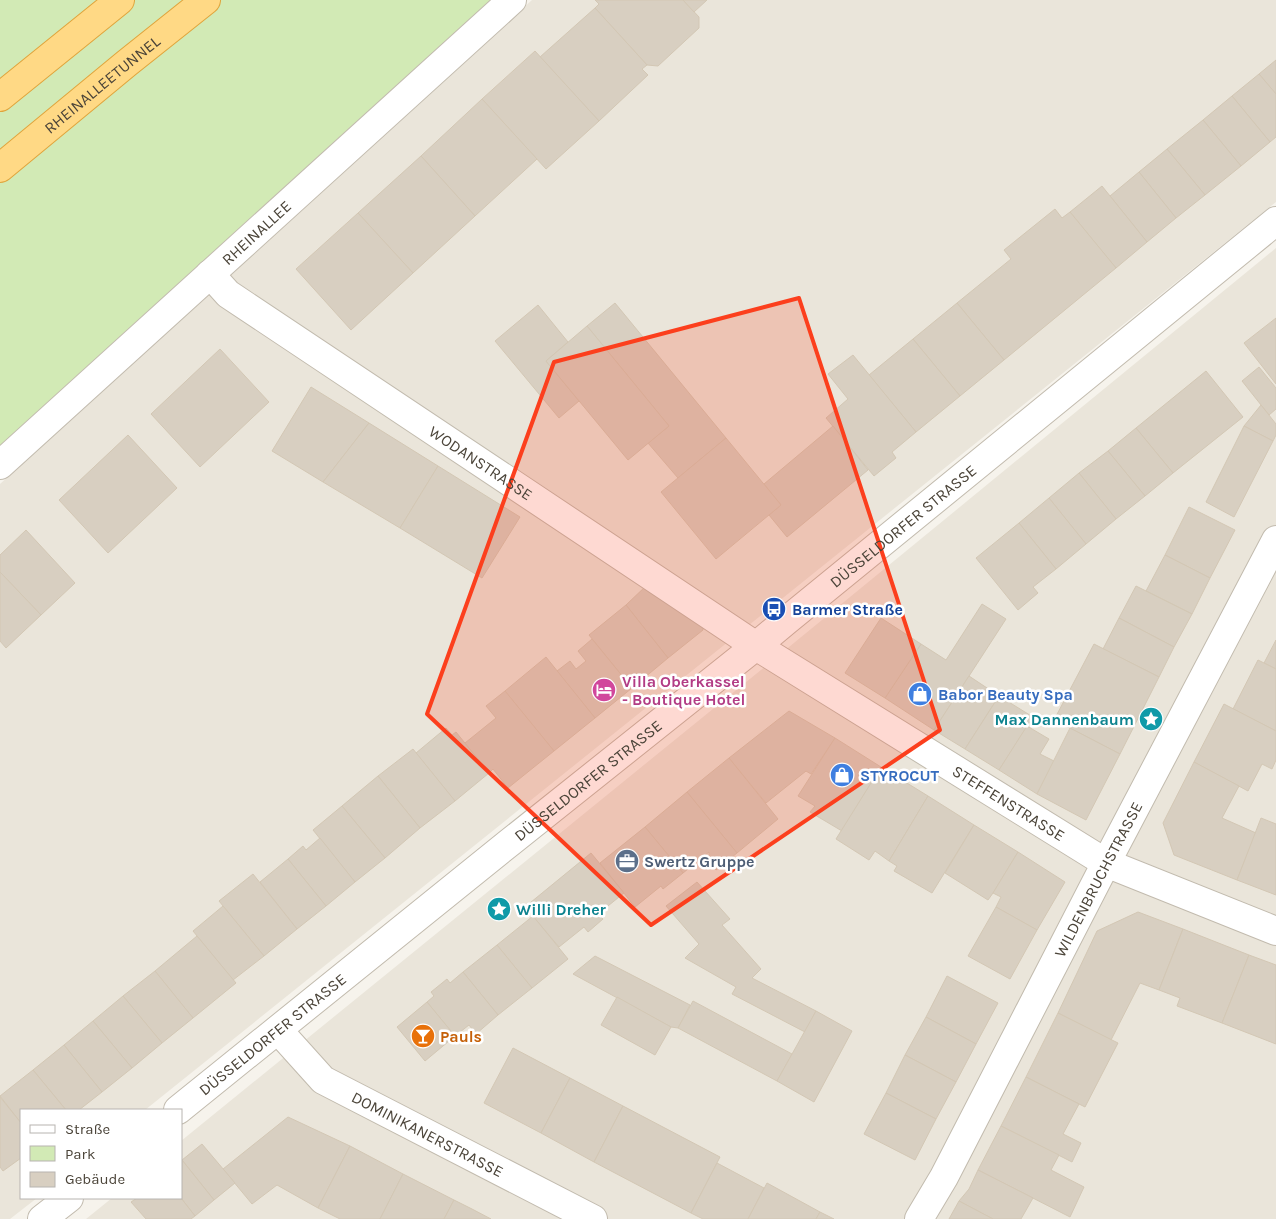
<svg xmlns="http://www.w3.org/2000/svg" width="1276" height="1219" font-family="Karla,sans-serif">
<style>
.residential{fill:#eae5da}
.green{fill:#d2eab5}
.building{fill:#d8cfc1;stroke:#d3c7b4}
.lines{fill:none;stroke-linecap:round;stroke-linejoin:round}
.minor-casing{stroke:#c2bbae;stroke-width:30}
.tertiary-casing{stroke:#c2bbae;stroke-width:30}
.trunk-casing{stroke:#e0a43c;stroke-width:30}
.minor{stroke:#fff;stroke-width:28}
.tertiary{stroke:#fff;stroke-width:28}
.trunk{stroke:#ffd985;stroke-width:28}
.marked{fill:#fc3f1d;fill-opacity:0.2;stroke:#fc3f1d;stroke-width:4;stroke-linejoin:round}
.labels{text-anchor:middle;stroke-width:5;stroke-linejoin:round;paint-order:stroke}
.street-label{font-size:16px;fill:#4b4439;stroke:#fff}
.transit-label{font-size:16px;font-weight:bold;fill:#164399;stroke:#fff;text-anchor:start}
.hotel-label{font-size:16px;font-weight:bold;fill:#b23c85;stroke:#fff;text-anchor:start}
.shop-label{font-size:16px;font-weight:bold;fill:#366cbe;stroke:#fff;text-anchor:start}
.culture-label{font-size:16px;font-weight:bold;fill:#0d838f;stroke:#fff;text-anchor:end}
.service-label{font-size:16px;font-weight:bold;fill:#4e5e75;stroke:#fff;text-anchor:start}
.food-label{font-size:16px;font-weight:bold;fill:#c56008;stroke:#fff;text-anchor:start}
</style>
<rect width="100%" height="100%" fill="#f6f3ec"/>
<g class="residential">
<path d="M532,0H1276V202L145,1110H21V1198H37L10,1219H0V484Z"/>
<path d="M1276,248V1219H86L112,1198H181V1141L767,665Z"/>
</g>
<path class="green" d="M0,0H496L0,450Z"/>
<g class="building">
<path d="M595,0H683L699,17V28L658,66L647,65L595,8L599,4Z"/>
<path d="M683,0H707L694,12Z"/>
<path d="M595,8L647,65L642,69L648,75L599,121L540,57Z"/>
<path d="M535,51L599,121L546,169L482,99Z"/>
<path d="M1276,60V94L1259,74Z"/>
<path d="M1259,74L1276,94V137L1270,142L1232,96Z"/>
<path d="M1232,96L1270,142L1241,166L1203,120Z"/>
<path d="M482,99L537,159L475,216L421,156Z"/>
<path d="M1203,120L1241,166L1205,195L1167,149Z"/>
<path d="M1167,149L1205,195L1176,218L1139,172Z"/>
<path d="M421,156L475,216L413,273L358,213Z"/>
<path d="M1139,172L1176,218L1147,242L1110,196Z"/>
<path d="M1102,186L1147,242L1116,268L1070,212Z"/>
<path d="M1055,209L1062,218L1070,212L1116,268L1004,360L957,303L1011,259L1004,250Z"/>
<path d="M358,213L413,273L351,330L296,269Z"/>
<path d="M615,303L726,438L678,478L648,443L669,426L587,326Z"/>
<path d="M957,303L1004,360L960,396L913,339Z"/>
<path d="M538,305L568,342L546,361L579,401L559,418L495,341Z"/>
<path d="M1276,318V384L1244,343Z"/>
<path d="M587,326L669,426L628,460L546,361Z"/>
<path d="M913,339L960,396L916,432L869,375Z"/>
<path d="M220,349L269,402L200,467L151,414Z"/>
<path d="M853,355L916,432L892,452L896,458L874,476L826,418L848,399L828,374Z"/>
<path d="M1259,367L1276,388V409L1269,415L1242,381Z"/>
<path d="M1206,371L1243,417L1173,473L1136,428Z"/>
<path d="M311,387L369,423L323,482L272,451Z"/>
<path d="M1261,405L1276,424V435L1273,441L1244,426Z"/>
<path d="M369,423L438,466L400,528L323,482Z"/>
<path d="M833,426L868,470L787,537L769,515L781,505L764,484Z"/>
<path d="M1244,426L1273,441L1234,517L1206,502Z"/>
<path d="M1136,428L1173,473L1145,496L1108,451Z"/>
<path d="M128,435L177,488L108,553L59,500Z"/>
<path d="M726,438L781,505L716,559L661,492Z"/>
<path d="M1108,451L1145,496L1116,519L1079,473Z"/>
<path d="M438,466L520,517L482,578L400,528Z"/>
<path d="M1079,473L1116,519L1086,544L1049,498Z"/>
<path d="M1049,498L1086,544L1056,569L1019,523Z"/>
<path d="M1189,507L1235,530L1210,578L1165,555Z"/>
<path d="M1019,523L1056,569L1033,587L1038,593L1018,610L976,558Z"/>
<path d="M26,530L75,583L41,615L0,572V555Z"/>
<path d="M1165,555L1210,578L1192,614L1146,591Z"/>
<path d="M0,572L41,615L6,648L0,641Z"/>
<path d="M647,585L703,623V630L668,658L626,605Z"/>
<path d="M1136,586L1192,614L1174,647L1119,618Z"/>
<path d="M982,604L1006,619L934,730L885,698L921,644L946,660Z"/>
<path d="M626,605L668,658L632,688L589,635Z"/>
<path d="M881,618L921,644L885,698L845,673Z"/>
<path d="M1119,618L1174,647L1159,677L1103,649Z"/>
<path d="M592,639L632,688L595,718L557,671L570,661L576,669L586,661L578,651Z"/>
<path d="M1276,640V669L1264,663Z"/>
<path d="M1094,644L1159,677L1120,754L1054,720Z"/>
<path d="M546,657L595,718L554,751L505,691Z"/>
<path d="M1258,660L1276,669V731L1233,709Z"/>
<path d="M969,676L999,696L965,749L934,730Z"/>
<path d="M505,691L554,751L508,788L493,769L489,773L465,743L496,718L486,706Z"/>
<path d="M999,696L1033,717L999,770L965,749Z"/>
<path d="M1224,704L1276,731V760L1272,769L1262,764L1248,791L1194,762Z"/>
<path d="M789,711L835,738L811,774L806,771L766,803L729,758Z"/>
<path d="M1027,726L1049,739L1040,754L1054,761L1037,794L999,770Z"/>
<path d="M446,728L452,735L456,732L489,773L455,801L416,753Z"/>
<path d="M1070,728L1120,754L1086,820L1037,794Z"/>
<path d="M835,738L881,767L842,831L810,812L815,806L798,796Z"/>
<path d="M413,749L455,801L420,828L378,776Z"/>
<path d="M729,758L778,819L737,853L687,792Z"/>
<path d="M1194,762L1239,786L1222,818L1256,833L1237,880L1174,855L1163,823Z"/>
<path d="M881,767L928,796L889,861L875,851L869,860L836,839Z"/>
<path d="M378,776L420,828L385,858L342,806Z"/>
<path d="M687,792L737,853L716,870L709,861V852L683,873L645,827Z"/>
<path d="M928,796L974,825L932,893L894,871L897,866L889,861Z"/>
<path d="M342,806L385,858L355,882L313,830Z"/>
<path d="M1261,818L1276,824V895L1237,880Z"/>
<path d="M974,825L1018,852L993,893L988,900L945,873Z"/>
<path d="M645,827L683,873L663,889L661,886L635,907L600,863Z"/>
<path d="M320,838L355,882L326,906L288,859L303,846L306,850Z"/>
<path d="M1018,852L1065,882L1037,930L996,907L1001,897L993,893Z"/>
<path d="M591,853L624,893L598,914L603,919L588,932L584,927L559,947L525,907Z"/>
<path d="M288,859L326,906L297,929L260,882Z"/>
<path d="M253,874L297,929L264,956L219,901Z"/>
<path d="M697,882L730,919L722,925L761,969L752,978L816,1011L805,1032L732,994L736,987L685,958L699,944L666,906Z"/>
<path d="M223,906L264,956L233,980L193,931Z"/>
<path d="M996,907L1037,930L1010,979L968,956Z"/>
<path d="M1138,912L1183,929L1159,990L1140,983L1111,1040L1058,1013L1097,931Z"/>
<path d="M533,916L568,959L532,988L497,945Z"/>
<path d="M1183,929L1249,955L1222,1023L1177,1006L1180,998L1159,990Z"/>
<path d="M197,936L236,983L193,1018L155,971Z"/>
<path d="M497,945L532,988L498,1015L463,972Z"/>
<path d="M1249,955L1276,965V1044L1222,1023Z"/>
<path d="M595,956L690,1005L678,1028L671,1027L573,974Z"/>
<path d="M155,971L193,1018L162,1043L123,996Z"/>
<path d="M463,972L498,1015L476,1034L469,1025L455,1036L427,1002L434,996L431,992L447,979L450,983Z"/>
<path d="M947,976L998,1003L976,1044L926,1017Z"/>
<path d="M123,996L162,1043L132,1068L93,1021Z"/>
<path d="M617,997L671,1027L655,1055L601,1025Z"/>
<path d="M693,1001L792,1054L777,1081L678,1028Z"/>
<path d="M427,1002L455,1036L425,1061L397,1027Z"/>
<path d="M816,1011L852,1031L814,1102L777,1081Z"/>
<path d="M1058,1013L1118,1043L1085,1107L1026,1077Z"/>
<path d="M926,1017L976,1044L956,1082L905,1055Z"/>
<path d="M93,1021L132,1068L102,1092L64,1045Z"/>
<path d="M64,1045L102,1092L79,1110H66L33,1070Z"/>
<path d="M513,1048L570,1078L541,1133L484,1103Z"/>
<path d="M905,1055L956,1082L936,1119L886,1093Z"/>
<path d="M33,1070L66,1110H21V1123L0,1096Z"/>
<path d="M1026,1077L1079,1104L1063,1134L1081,1143L1072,1162L1001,1126Z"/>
<path d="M570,1078L623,1106L594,1162L541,1133Z"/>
<path d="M886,1093L936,1119L915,1160L864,1134Z"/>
<path d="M0,1097L21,1123V1158L3,1171L0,1167Z"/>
<path d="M623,1106L720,1157L691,1213L594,1162Z"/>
<path d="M288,1117L350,1146L318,1208L277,1185L252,1204L223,1169Z"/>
<path d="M1001,1126L1059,1155L1051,1170L1084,1187L1070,1217L978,1170Z"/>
<path d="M202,1144L235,1183L214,1200L182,1160Z"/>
<path d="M350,1146L403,1174L380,1219H340L318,1208Z"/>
<path d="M182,1160L214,1200L195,1216L181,1198Z"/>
<path d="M717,1163L764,1188L748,1219H703L691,1213Z"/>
<path d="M978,1170L1033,1198L1021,1219H993L959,1201L969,1189Z"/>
<path d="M403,1174L454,1200L444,1219H380Z"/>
<path d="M767,1183L820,1212L816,1219H748Z"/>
<path d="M137,1198H181L195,1216L191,1219H146L131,1202Z"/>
<path d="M454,1200L472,1209L491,1219H444Z"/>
<path d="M959,1201L993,1219H949Z"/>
<path d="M820,1212L834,1219H816Z"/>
</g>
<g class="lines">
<g class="minor-casing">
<g id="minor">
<path id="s1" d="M210,274L228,294L756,646L1106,863L1276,931"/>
<path id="s2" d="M0,465L512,0"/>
<path id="s3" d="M278,1030L323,1080L593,1219"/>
<path id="s4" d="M919,1219L944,1177L1106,863L1276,540"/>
</g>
</g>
<g class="tertiary-casing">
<g id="tertiary">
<path id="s5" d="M178,1110L509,843L756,646L786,621L1276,221"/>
<path d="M42,1219L69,1198"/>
</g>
</g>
<g class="trunk-casing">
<g id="trunk">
<path d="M0,97L120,0"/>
<path id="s6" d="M0,168L127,63L206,0"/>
</g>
</g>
<use href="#minor" class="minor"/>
<use href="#tertiary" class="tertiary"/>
<use href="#trunk" class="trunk"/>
</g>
<path class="marked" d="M799,298L940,730L651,925L427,714L554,362Z"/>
<defs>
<g id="bus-disc" transform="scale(1.25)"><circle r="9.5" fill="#1a4fb4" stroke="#fff"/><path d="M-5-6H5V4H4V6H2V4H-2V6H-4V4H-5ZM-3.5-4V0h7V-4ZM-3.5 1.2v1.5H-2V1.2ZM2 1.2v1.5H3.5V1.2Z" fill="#fff"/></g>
<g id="hotel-disc" transform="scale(1.25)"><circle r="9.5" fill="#d1479c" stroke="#fff"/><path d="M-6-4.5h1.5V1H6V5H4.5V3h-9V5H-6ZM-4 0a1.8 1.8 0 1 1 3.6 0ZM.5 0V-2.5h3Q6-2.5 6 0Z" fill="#fff"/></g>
<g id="shop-disc" transform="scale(1.25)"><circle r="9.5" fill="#3f7fe0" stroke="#fff"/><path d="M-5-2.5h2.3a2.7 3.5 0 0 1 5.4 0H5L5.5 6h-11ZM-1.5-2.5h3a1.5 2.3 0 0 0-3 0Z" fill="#fff"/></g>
<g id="sight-disc" transform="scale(1.25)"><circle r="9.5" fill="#0f9aa8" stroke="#fff"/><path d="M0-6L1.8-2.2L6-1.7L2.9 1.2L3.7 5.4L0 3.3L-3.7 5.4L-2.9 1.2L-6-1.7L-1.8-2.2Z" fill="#fff"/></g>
<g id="office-disc" transform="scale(1.25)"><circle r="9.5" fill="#5c6f8a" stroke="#fff"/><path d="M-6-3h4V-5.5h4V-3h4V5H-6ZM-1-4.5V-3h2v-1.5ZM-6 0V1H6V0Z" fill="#fff"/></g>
<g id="bar-disc" transform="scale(1.25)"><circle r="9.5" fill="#e8710a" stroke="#fff"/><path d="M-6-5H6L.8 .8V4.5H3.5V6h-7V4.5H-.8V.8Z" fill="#fff"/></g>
</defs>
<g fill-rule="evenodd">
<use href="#bus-disc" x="774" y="609"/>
<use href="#hotel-disc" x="604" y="690"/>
<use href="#shop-disc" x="920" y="694"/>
<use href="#sight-disc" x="1151" y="719"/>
<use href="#shop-disc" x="842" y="775"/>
<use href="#office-disc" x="627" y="861"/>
<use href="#sight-disc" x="499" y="909"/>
<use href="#bar-disc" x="423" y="1036"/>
</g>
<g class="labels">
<g class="street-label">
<text dy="6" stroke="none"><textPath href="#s6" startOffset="132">RHEINALLEETUNNEL</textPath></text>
<text dy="6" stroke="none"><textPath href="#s2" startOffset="346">RHEINALLEE</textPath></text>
<text dy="6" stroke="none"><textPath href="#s1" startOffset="331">WODANSTRASSE</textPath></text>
<text dy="6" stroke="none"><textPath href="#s5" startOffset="931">DÜSSELDORFER STRASSE</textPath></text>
<text dy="6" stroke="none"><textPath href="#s5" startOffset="526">DÜSSELDORFER STRASSE</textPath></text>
<text dy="6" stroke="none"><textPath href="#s1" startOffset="959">STEFFENSTRASSE</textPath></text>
<text dy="6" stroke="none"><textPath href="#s4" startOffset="384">WILDENBRUCHSTRASSE</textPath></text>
<text dy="6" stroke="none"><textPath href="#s5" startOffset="121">DÜSSELDORFER STRASSE</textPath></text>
<text dy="6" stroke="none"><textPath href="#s3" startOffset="185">DOMINIKANERSTRASSE</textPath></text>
</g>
<g class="transit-label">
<text x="792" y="615">Barmer Straße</text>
</g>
<g class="hotel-label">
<text x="622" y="687">Villa Oberkassel<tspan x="622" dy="18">- Boutique Hotel</tspan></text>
</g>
<g class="shop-label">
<text x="938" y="700">Babor Beauty Spa</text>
<text x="860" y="781">STYROCUT</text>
</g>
<g class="culture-label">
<text x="1134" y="725">Max Dannenbaum</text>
<text x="516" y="915" text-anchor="start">Willi Dreher</text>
</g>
<g class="service-label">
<text x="644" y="867">Swertz Gruppe</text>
</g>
<g class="food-label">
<text x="440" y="1042">Pauls</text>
</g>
</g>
<rect x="20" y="1109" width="162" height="90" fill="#ffffff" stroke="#b7b4b0"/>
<rect x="30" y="1125" width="25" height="8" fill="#ffffff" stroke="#b7b4b0"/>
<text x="65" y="1134" font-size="15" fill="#4b4439">Straße</text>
<rect x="30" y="1146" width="25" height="15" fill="#d2eab5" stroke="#b7b4b0"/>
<text x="65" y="1159" font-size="15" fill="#4b4439">Park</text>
<rect x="30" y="1172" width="25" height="15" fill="#d8cfc1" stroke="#b7b4b0"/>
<text x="65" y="1184" font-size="15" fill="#4b4439">Gebäude</text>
</svg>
